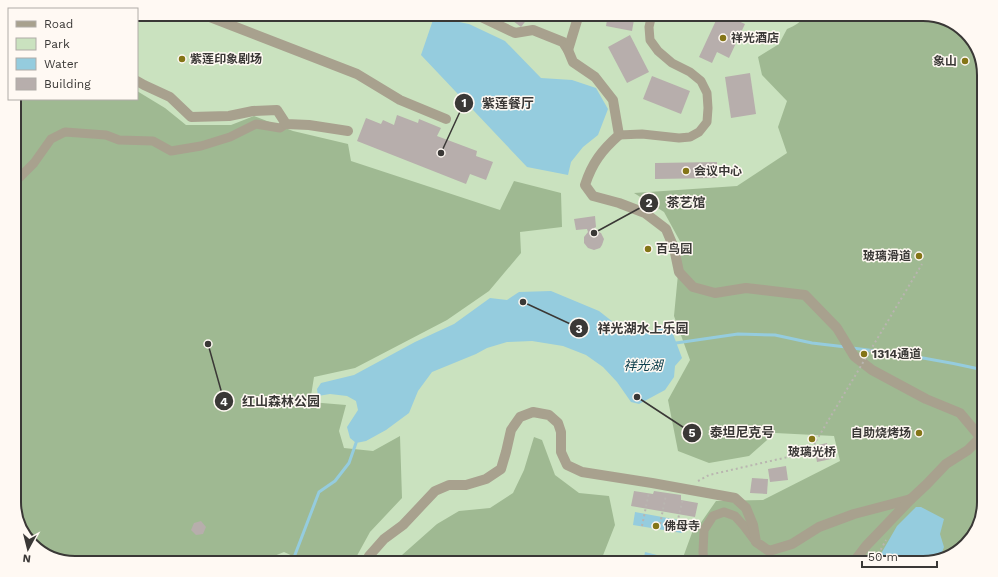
<svg xmlns="http://www.w3.org/2000/svg" width="998" height="577" font-family="'Work Sans','Noto Sans SC',sans-serif">
<style>
.green{fill:#cae2bf}
.forest{fill:#9fb992}
.water{fill:#95ccde}
.lines{fill:none;stroke-linecap:round;stroke-linejoin:round}
.stream{stroke:#95ccde;stroke-width:3}
.building{fill:#b7aeac}
.path{stroke:#b9b5b0;stroke-width:2;stroke-dasharray:2 3;stroke-linecap:butt}
.minor{stroke:#a8a18e;stroke-width:9}
.tertiary{stroke:#a8a18e;stroke-width:10}
.path-bridge{stroke:#b9b5b0;stroke-width:2;stroke-dasharray:2 3;stroke-linecap:butt}
.poi-dot{fill:#847517;stroke:#fff9f3;stroke-width:1.5}
.labels{text-anchor:middle;stroke-width:3;stroke-linejoin:round;paint-order:stroke}
.poi-label{font-size:12px;font-weight:bold;fill:#3a3836;stroke:#fff9f3;text-anchor:start}
.water-label{font-size:13px;font-style:italic;fill:#10414e;stroke:#fff9f3}
.rim{fill:none;stroke:#3a3836;stroke-width:2}
.leader{fill:none;stroke:#3a3836;stroke-width:1.5}
.callout-dot{fill:#3a3836;stroke:#fff9f3;stroke-width:1.5}
.mark-label{font-size:12px;text-anchor:middle;font-weight:bold;fill:#fff}
.callout-label{font-size:13px;text-anchor:middle;font-weight:bold;fill:#3a3836;stroke:#fff9f3;stroke-width:3;stroke-linejoin:round;paint-order:stroke}
</style>
<rect width="100%" height="100%" fill="#f1ebe5"/>
<path class="green" d="M137,14H923L954,22L974,41L984,71V503L976,533L954,555L924,563H75L44,555L22,533L14,506V99H137Z"/>
<g class="forest">
<path d="M806,14H923L954,22L974,41L984,71V503L976,533L954,555L924,563H681L693,530L700,524L716,501L763,500L840,461L834,436L775,433L749,456L709,463L678,451L668,400L690,360L674,316L681,243L664,212L634,193L737,186L787,153L778,127L787,101L762,75L758,57L779,44L787,29C795,26 801,22 806,14Z"/>
<path d="M137,91L165,108L186,125H231L254,116L293,131L348,144L351,161L500,210L514,181L561,193L562,227L520,232L521,253L489,291L447,320L355,368L314,377L310,402L346,405L339,431L344,448L373,451L400,436L402,498L370,532L353,563H308L284,552L257,563H75L44,555L22,533L14,506V99H137Z"/>
<path d="M534,437L542,440L555,475L579,493L609,496L615,525L600,563H393L437,524L459,511L490,508L513,493L524,470Z"/>
</g>
<g class="water">
<path d="M434,17L469,24L505,41L541,78L572,80L596,88L608,109L598,135L583,147L571,162L568,175L527,167L421,55Z"/>
<path d="M551,291L599,311L627,333L638,334L670,326L682,358L675,366L674,377L665,390L639,404L631,402L617,382L603,367L586,355L563,346L532,341L507,342L487,348L476,354L432,372L418,391L409,413L386,430L366,441L356,443L350,438L347,427L358,410L356,401L347,396L330,394L318,396L317,389L321,383L354,375L415,342L454,324L490,298L507,300L519,292Z"/>
<path d="M916,507H921L944,519L940,534L944,547L940,558L924,563H913L911,562L905,561L902,563H886L882,556V552L897,526Z"/>
<path d="M635,512L684,521L682,533L633,525Z"/>
<path d="M645,552L657,555L655,563H643Z"/>
</g>
<g class="lines">
<g class="stream">
<path d="M676,343L738,334L775,335L812,343L846,347"/>
<path d="M852,348C896,353 940,360 984,370"/>
<path d="M293,560L319,492L335,481L349,463L356,443"/>
</g>
</g>
<g class="building">
<path d="M505,14H531L521,27L505,15Z"/>
<path d="M608,14H635L632,31L606,26Z"/>
<path d="M679,14H700L696,22Z"/>
<path d="M719,14H723L745,24L729,58L717,52L712,63L699,57Z"/>
<path d="M630,35L649,72L627,83L608,47Z"/>
<path d="M750,73L756,114L731,118L725,77Z"/>
<path d="M652,76L690,91L681,114L643,99Z"/>
<path d="M397,115L418,123L419,119L441,128L437,136L477,151L476,156L493,162L486,180L470,174L466,184L357,141L366,118L381,124L383,120L394,125Z"/>
<path d="M717,162V178L655,179V163Z"/>
<path d="M595,216L596,227L594,228V230L601,233L604,239L602,245L600,248L594,250L588,248L584,243V237L588,232L587,229L576,230L574,219Z"/>
<path d="M827,443L831,459L817,462L814,446Z"/>
<path d="M786,466L788,480L770,482L768,469Z"/>
<path d="M752,478L768,479L767,494L750,493Z"/>
<path d="M634,491L653,494L654,491L681,495V500L698,503L695,517L631,506Z"/>
<path d="M201,521L206,527L203,534L196,535L191,530L194,523Z"/>
</g>
<g class="lines">
<g class="path">
<path d="M698,481L709,475L810,452L816,441"/>
<path d="M642,526L649,492"/>
<path d="M659,529L666,495"/>
<path d="M675,532L683,498"/>
<path d="M883,563L880,560L879,553L886,540"/>
</g>
<g class="minor">
<path d="M619,135L642,134L679,138L690,137L699,132L707,122L708,108L707,93L701,81L690,72L672,63L658,51L650,40L649,27L652,14"/>
<path d="M14,180H17L34,163L51,139L65,132L106,135L119,140L153,141L171,151L201,146L230,137L256,124L280,128L286,124"/>
<path d="M704,563L703,552L704,530L713,516L724,512L735,516L744,526L756,542"/>
</g>
<g class="tertiary">
<path d="M210,14V17L357,74L400,100L446,119"/>
<path d="M472,14L477,15L515,33L533,30L563,42L568,50L573,62L595,77L613,100L619,135C602,150 592,163 585,185L593,196L619,203L645,213L666,229L674,248L679,272L693,287L715,293L746,288L805,295L837,328L854,356L872,370L926,399L960,413L981,438"/>
<path d="M568,50L579,14"/>
<path d="M137,81L144,85L170,97L191,117L229,116L253,111L277,110L286,124L309,125L348,131"/>
<path d="M366,563L369,556L384,539L403,525L435,491L449,485H466L486,479L501,469L506,452L511,430L520,417L533,412L549,415L558,423L561,432V452L567,465L582,472L652,483L735,498L746,508L753,525L756,542L769,551L792,544L819,527L854,514L911,499"/>
<path d="M853,563L866,546L911,499L927,484L946,464L968,450L984,434"/>
</g>
<path class="path-bridge" d="M816,441L922,264"/>
</g>
<g class="poi-dot">
<circle cx="723" cy="38" r="4"/>
<circle cx="182" cy="59" r="4"/>
<circle cx="965" cy="61" r="4"/>
<circle cx="686" cy="171" r="4"/>
<circle cx="648" cy="249" r="4"/>
<circle cx="919" cy="256" r="4"/>
<circle cx="864" cy="354" r="4"/>
<circle cx="919" cy="433" r="4"/>
<circle cx="812" cy="439" r="4"/>
<circle cx="656" cy="526" r="4"/>
</g>
<g class="labels">
<g class="poi-label">
<text x="731" y="42">祥光酒店</text>
<text x="190" y="63">紫莲印象剧场</text>
<text x="957" y="65" text-anchor="end">象山</text>
<text x="694" y="175">会议中心</text>
<text x="656" y="253">百鸟园</text>
<text x="911" y="260" text-anchor="end">玻璃滑道</text>
<text x="872" y="358">1314通道</text>
<text x="911" y="437" text-anchor="end">自助烧烤场</text>
<text x="812" y="456" text-anchor="middle">玻璃光桥</text>
<text x="664" y="530">佛母寺</text>
</g>
<g class="water-label">
<text x="643" y="370">祥光湖</text>
</g>
</g>
<path d="M0 0H998V577H0ZM75 21H923A54 54 0 0 1 977 75V502A54 54 0 0 1 923 556H75A54 54 0 0 1 21 502V75A54 54 0 0 1 75 21Z" fill="#fff9f3" fill-rule="evenodd"/>
<path class="rim" d="M75 21H923A54 54 0 0 1 977 75V502A54 54 0 0 1 923 556H75A54 54 0 0 1 21 502V75A54 54 0 0 1 75 21Z"/>
<path class="leader" d="M441 153L464 103M594 233L649 203M523 302L579 328M208 344L224 401M637 397L692 433"/>
<g class="callout-dot">
<circle cx="441" cy="153" r="4"/>
<circle cx="594" cy="233" r="4"/>
<circle cx="523" cy="302" r="4"/>
<circle cx="208" cy="344" r="4"/>
<circle cx="637" cy="397" r="4"/>
<circle cx="464" cy="103" r="10"/>
<circle cx="649" cy="203" r="10"/>
<circle cx="579" cy="328" r="10"/>
<circle cx="224" cy="401" r="10"/>
<circle cx="692" cy="433" r="10"/>
</g>
<g class="mark-label">
<text x="464" y="107">1</text>
<text x="649" y="207">2</text>
<text x="579" y="333">3</text>
<text x="224" y="406">4</text>
<text x="692" y="437">5</text>
</g>
<g class="callout-label">
<text x="508" y="108">紫莲餐厅</text>
<text x="686" y="207">茶艺馆</text>
<text x="643" y="333">祥光湖水上乐园</text>
<text x="281" y="406">红山森林公园</text>
<text x="742" y="437">泰坦尼克号</text>
</g>
<rect x="8" y="8" width="130" height="92" fill="#fff9f3" stroke="#b0aca7"/>
<rect x="16" y="21" width="20" height="6" fill="#a8a18e" stroke="#b0aca7"/>
<text x="44" y="28" font-size="12" fill="#3a3836">Road</text>
<rect x="16" y="38" width="20" height="12" fill="#cae2bf" stroke="#b0aca7"/>
<text x="44" y="48" font-size="12" fill="#3a3836">Park</text>
<rect x="16" y="58" width="20" height="12" fill="#95ccde" stroke="#b0aca7"/>
<text x="44" y="68" font-size="12" fill="#3a3836">Water</text>
<rect x="16" y="78" width="20" height="12" fill="#b7aeac" stroke="#b0aca7"/>
<text x="44" y="88" font-size="12" fill="#3a3836">Building</text>
<g transform="translate(28 549) rotate(187)" stroke="#fff9f3" stroke-width="3" paint-order="stroke">
<path d="M0-3L7 15L0 10L-7 15Z" fill="#3a3836"/>
<text y="-6" font-size="11" font-weight="bold" text-anchor="middle" fill="#3a3836">N</text>
</g>
<path d="M862 561v6h75v-6" fill="none" stroke="#3a3836" stroke-width="2"/>
<text x="868" y="561" font-size="12" fill="#3a3836" stroke="#fff9f3" stroke-width="3" paint-order="stroke">50 m</text>
</svg>
